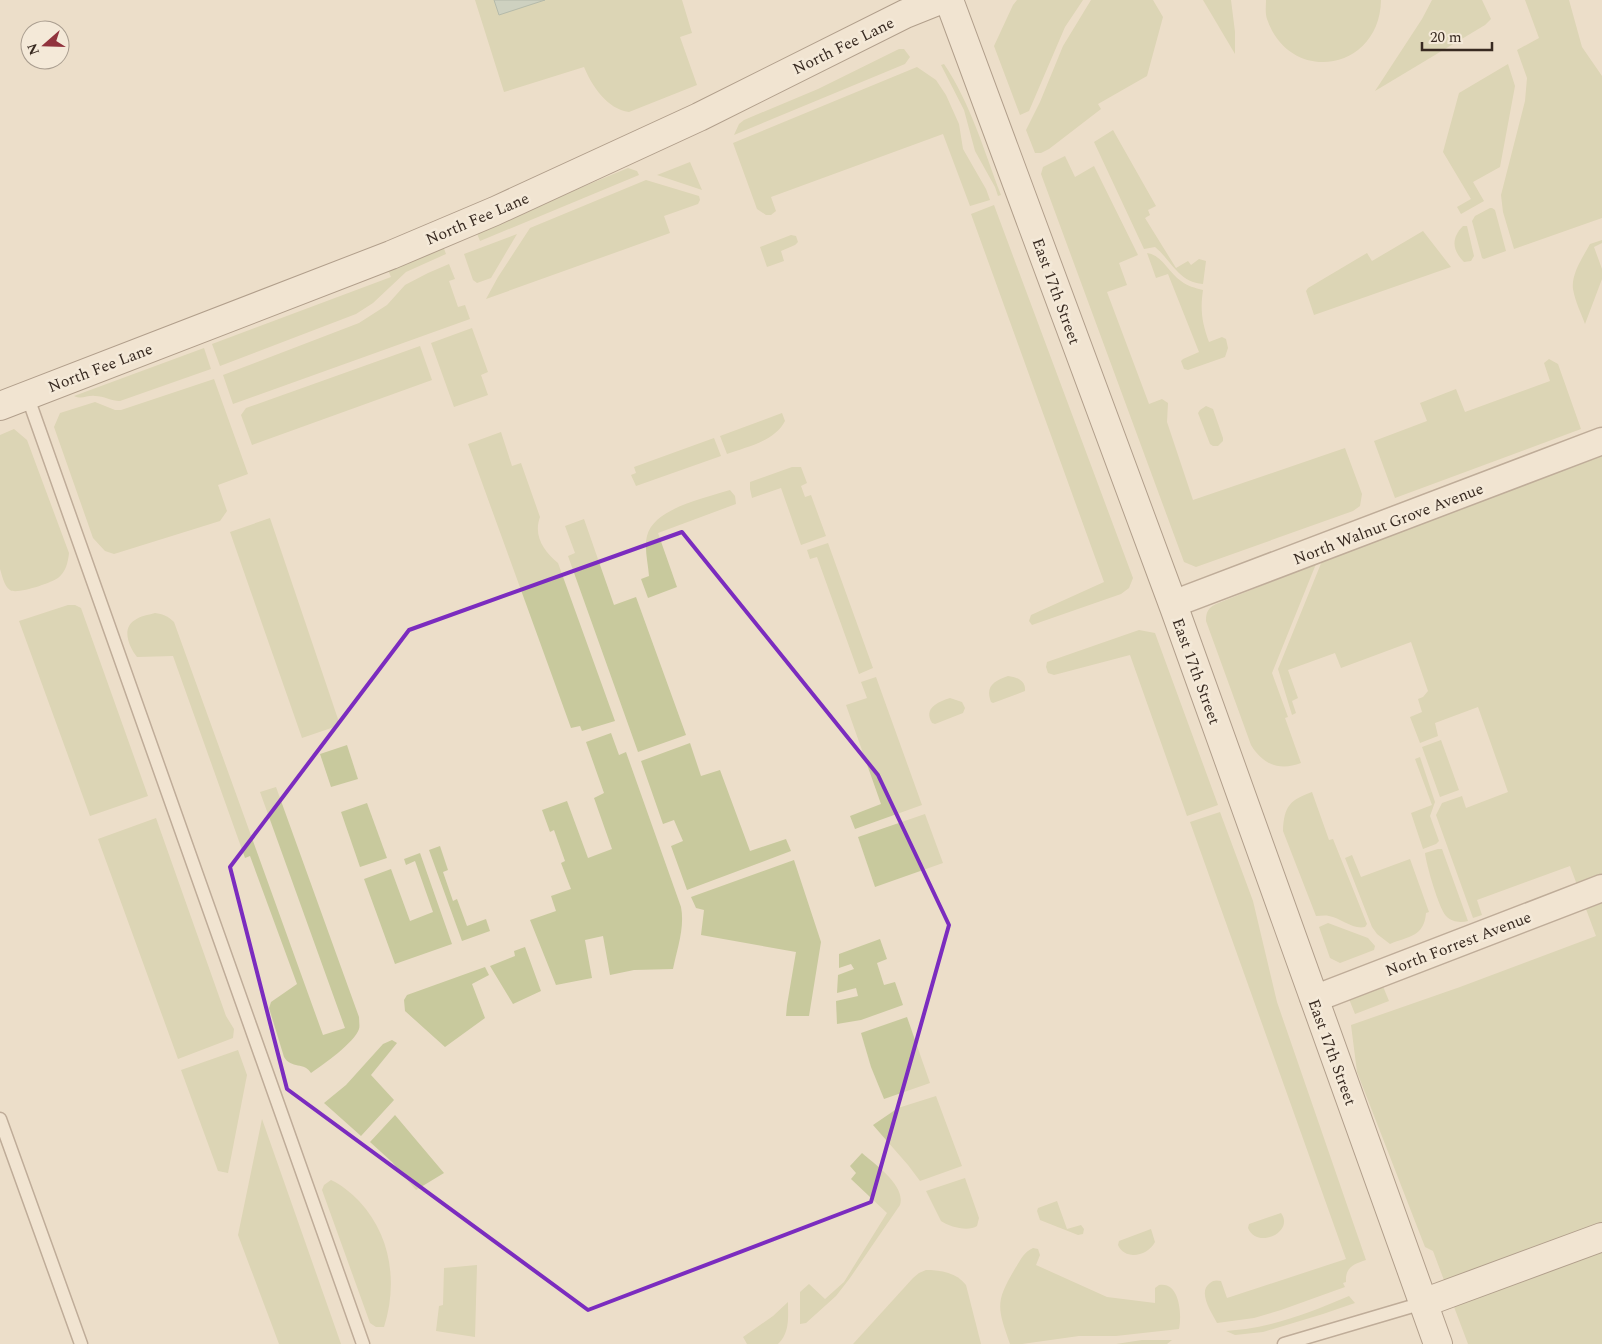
<svg xmlns="http://www.w3.org/2000/svg" width="1602" height="1344" font-family="Spectral,serif">
<style>
.green{fill:#c8c99d}
.water{fill:#a9c0b7;stroke:#708e84}
.lines{fill:none;stroke-linecap:round;stroke-linejoin:round}
.lane-casing{stroke:#87705f;stroke-width:15}
.street-casing{stroke:#87705f;stroke-width:29}
.secondary-casing{stroke:#695242;stroke-width:30}
.lane{stroke:#f7ecdc;stroke-width:12}
.street{stroke:#f7ecdc;stroke-width:26}
.secondary{stroke:#f7ecdc;stroke-width:28}
.marked{fill:none;stroke:#7b2cbf;stroke-width:4;stroke-linejoin:round}
.labels{text-anchor:middle;stroke-width:5;stroke-linejoin:round;paint-order:stroke}
.street-label{font-size:16px;fill:#382a21;stroke:#f4e9d8}
</style>
<rect width="100%" height="100%" fill="#ecdec9"/>
<g class="green">
<path d="M475,0H682L692,33L680,37L697,85L629,112C607,109 592,86 584,67L504,92Z"/>
<path d="M1017,0H1083L1065,27L1029,111L1020,115L994,46L1013,5Z"/>
<path d="M1091,0H1153L1163,17L1147,76L1098,104L1101,109L1049,149L1041,153H1035L1026,130L1040,102L1063,46Z"/>
<path d="M1203,0H1231L1235,32V54Z"/>
<path d="M1266,0H1381C1380,71 1290,86 1267,19C1265,13 1266,6 1266,0Z"/>
<path d="M1432,0H1482L1491,19L1485,25L1375,91L1422,19Z"/>
<path d="M1525,0H1569L1582,47L1602,76V218L1514,249L1503,212L1501,195L1525,101L1527,78L1517,50L1539,38Z"/>
<path d="M899,49H904L910,57L905,64L734,135L739,124L744,120L818,89Z"/>
<path d="M944,64C971,104 984,151 1001,195L998,196L995,187L975,151L964,110L941,65Z"/>
<path d="M1508,64L1515,86L1500,167L1473,182L1484,201L1461,214L1457,207L1471,199L1443,152L1459,93Z"/>
<path d="M917,67L936,80L946,95L959,124L963,149L986,189L990,200L970,206L943,134L771,197L776,211L771,215H766L757,209L733,143Z"/>
<path d="M1113,130L1156,206L1148,210L1150,215L1145,218L1176,268L1188,261L1191,265L1199,259L1206,261L1203,284C1178,282 1172,261 1155,247L1144,249L1094,142Z"/>
<path d="M1065,156L1075,177L1094,166L1138,255L1119,263L1127,285L1107,292L1149,404L1162,399L1168,403L1167,422L1193,500L1345,448L1362,494L1360,506L1353,511L1196,567L1184,562L1041,174L1043,167Z"/>
<path d="M690,162L702,190L657,175Z"/>
<path d="M628,168L637,171L639,175L480,241L476,231Z"/>
<path d="M646,180L699,196L700,200L698,204L664,216L670,233L486,299L498,277L530,228Z"/>
<path d="M994,205L1133,578L1129,588L1121,594L1032,625L1029,621L1031,615L1104,582L971,214Z"/>
<path d="M1490,208H1492L1495,210L1506,251L1484,259L1482,258L1472,221L1475,216Z"/>
<path d="M1463,226H1467L1474,256L1471,261L1464,262C1452,250 1451,238 1463,226Z"/>
<path d="M1423,231L1451,267L1314,315L1306,291L1308,288L1367,253L1372,261Z"/>
<path d="M517,234L491,278L477,283L473,280L464,254Z"/>
<path d="M791,235L796,236L798,242L795,245L781,251L784,261L767,267L760,247Z"/>
<path d="M1602,240V243L1594,247L1602,269V279L1585,324C1581,313 1575,301 1573,289C1571,274 1583,257 1590,244Z"/>
<path d="M443,246L446,254L406,272L373,303L356,314L220,366L212,344L391,277L388,270Z"/>
<path d="M1147,253C1162,255 1169,273 1181,281C1187,286 1195,288 1203,290C1200,310 1202,323 1209,342L1222,337L1226,339L1228,348L1225,357L1188,370L1184,369L1181,361L1183,359L1199,352L1168,274L1156,278Z"/>
<path d="M449,264L455,279L449,281L458,307L465,305L470,319L233,404L223,375L359,323L387,305L405,285L428,273Z"/>
<path d="M472,328L488,372L481,375L488,395L454,407L431,343Z"/>
<path d="M420,346L432,380L252,445L241,415L246,408Z"/>
<path d="M204,348L211,369L120,401C111,401 104,396 95,396C87,395 82,400 74,396Z"/>
<path d="M1549,359L1558,364L1581,429L1395,498L1374,441L1427,421L1420,403L1456,389L1465,412L1550,381L1544,363Z"/>
<path d="M214,379L248,474L218,485L227,511L220,521L114,554L105,551L93,538L54,427L60,413L95,402L115,410H121Z"/>
<path d="M1206,406L1213,409L1223,438V441L1218,446H1213L1210,444L1198,413L1200,410Z"/>
<path d="M782,413L785,421C775,441 747,447 727,454L720,436Z"/>
<path d="M14,429L27,440L69,553C68,562 66,572 58,578C51,583 16,595 10,590C4,586 2,575 0,569V435Z"/>
<path d="M501,432L512,466L521,463L540,517C533,536 544,551 558,563L615,721L582,731L580,726L571,728L468,444Z"/>
<path d="M714,438L721,456L636,486L631,475L636,473L634,467Z"/>
<path d="M1602,455V1344H1468L1433,1251L1425,1247L1357,1072L1351,1025L1460,987L1596,936L1570,866L1477,900L1482,915L1473,918L1436,815L1442,803L1462,796L1466,808L1508,792L1478,707L1435,723L1438,736L1420,743L1410,717L1422,712L1418,699L1423,697L1428,691L1411,642L1341,668L1335,653L1288,670L1298,698L1292,701L1296,713L1292,715L1278,669L1322,561Z"/>
<path d="M792,467H801L807,483L801,486L805,497L811,495L826,536L801,545L781,488L752,498L750,489V482Z"/>
<path d="M730,490L735,496L736,504L658,533L677,587L648,598L641,579L649,576C648,563 644,548 647,536C654,508 705,498 730,490Z"/>
<path d="M270,518L340,725L302,738L230,532Z"/>
<path d="M584,519L614,605L636,597L686,735L638,752L568,556L575,553L565,526Z"/>
<path d="M828,543L873,668L859,674L817,557L810,559L807,550Z"/>
<path d="M1316,564L1272,673L1288,717L1285,718L1301,763C1280,771 1263,765 1251,745L1206,621C1206,612 1208,608 1216,604Z"/>
<path d="M68,605H75L81,608L148,796L90,816L19,621Z"/>
<path d="M155,613C163,614 168,616 174,622L323,1035L345,1028L260,792L276,787L359,1017C359,1021 360,1026 359,1029C355,1042 323,1065 311,1073C305,1062 291,1069 284,1057L269,1008L271,1002L297,984L250,856L245,858L173,656L137,657C129,647 121,628 135,620C140,616 148,615 155,613Z"/>
<path d="M1139,630L1155,633L1218,805L1187,816L1130,655L1054,675L1048,673L1046,667L1047,662Z"/>
<path d="M1008,676C1017,677 1026,681 1025,691L993,703L991,702C985,686 994,681 1008,676Z"/>
<path d="M876,677L922,805L855,829L850,816L881,804L846,705L867,698L861,682Z"/>
<path d="M950,698L962,702L965,708L963,713L935,724L932,723C923,708 938,702 950,698Z"/>
<path d="M611,733L619,755L626,752L681,907C685,928 677,949 673,969L634,970L610,975L603,936L585,940L592,978L556,985L530,920L556,911L551,896L571,889L561,863L565,861L554,830L550,832L542,810L567,801L588,858L612,849L594,798L604,793L586,742Z"/>
<path d="M1441,740L1459,790L1440,797L1422,747Z"/>
<path d="M690,743L701,776L720,770L750,851L786,839L791,851L687,890L671,846L683,841L674,820L663,824L641,761Z"/>
<path d="M347,745L358,779L331,787L320,754Z"/>
<path d="M1420,757L1435,802L1430,816L1439,841L1436,844L1423,849L1411,813L1432,805L1415,759Z"/>
<path d="M1312,792L1329,840L1333,839L1367,924L1365,927C1353,930 1341,918 1329,916C1325,915 1320,916 1316,916L1283,831C1284,806 1290,800 1312,792Z"/>
<path d="M367,803L387,858L360,867L341,812Z"/>
<path d="M1220,812L1253,901L1277,1002L1366,1260C1354,1264 1345,1267 1346,1282L1343,1283L1345,1287L1281,1310L1254,1318L1217,1323C1212,1313 1197,1292 1210,1283C1213,1280 1217,1280 1221,1281L1227,1298L1346,1259L1190,822Z"/>
<path d="M925,814L943,863L875,887L858,837Z"/>
<path d="M156,818L226,1016L234,1029L233,1038L178,1059L98,839Z"/>
<path d="M440,846L448,870L443,872L453,901L457,899L467,926L486,919L490,931L462,941L429,850Z"/>
<path d="M1438,849H1442L1468,921C1460,923 1452,922 1446,916C1439,909 1426,864 1425,853Z"/>
<path d="M420,853L452,944L395,964L364,879L391,869L410,921L433,912L415,861L406,865L404,859Z"/>
<path d="M1352,855L1361,877L1410,859L1429,912L1426,913C1424,937 1409,936 1390,944L1377,934L1372,927L1345,858Z"/>
<path d="M794,860L821,942L809,1016H786L787,1005L796,952L701,935L704,910L696,908L691,897Z"/>
<path d="M1328,923L1368,938L1375,946L1374,950L1340,963L1330,958L1319,927Z"/>
<path d="M880,939L887,959L877,963L884,985L895,982L903,1005L861,1020L837,1024L836,1001L858,996L856,988L837,993L838,975L854,969L851,964L839,968V954Z"/>
<path d="M525,947L541,991L513,1004L490,966L515,956L514,951Z"/>
<path d="M485,967L489,975L472,984L485,1018L445,1047L405,1011L404,1000L407,995Z"/>
<path d="M1382,984L1389,1001L1355,1014L1349,999Z"/>
<path d="M907,1017L930,1083L884,1099L871,1067L861,1033Z"/>
<path d="M392,1040L397,1043L371,1075L394,1100L361,1136L324,1103L346,1085L383,1044Z"/>
<path d="M238,1050L247,1075L228,1173L218,1171L181,1070Z"/>
<path d="M936,1096L962,1166L920,1181L908,1165L873,1125L898,1108Z"/>
<path d="M395,1115L444,1173L416,1190L392,1162L370,1142Z"/>
<path d="M262,1119L341,1344H279L238,1235Z"/>
<path d="M862,1153C876,1165 906,1186 900,1205L850,1278L836,1296L806,1323L800,1324V1292L809,1284L825,1299L844,1282L887,1213L851,1179L856,1173L850,1166Z"/>
<path d="M965,1178L979,1218L977,1226C968,1232 950,1227 941,1221L926,1191Z"/>
<path d="M331,1180C342,1185 351,1193 359,1201C391,1235 398,1283 384,1327H376L370,1323L322,1190L324,1185Z"/>
<path d="M1057,1201L1067,1229L1081,1225L1084,1229L1083,1234L1078,1235L1040,1220L1037,1211L1038,1208Z"/>
<path d="M1281,1213C1295,1232 1257,1250 1248,1228L1249,1224Z"/>
<path d="M1151,1229L1155,1242C1148,1256 1125,1261 1118,1245L1119,1241Z"/>
<path d="M1033,1248L1038,1249L1040,1255L1036,1265L1107,1297L1155,1303V1288L1159,1285C1180,1281 1182,1315 1179,1329L1116,1336H1079L1022,1344H1010C997,1307 995,1302 1016,1267C1021,1259 1024,1252 1033,1248Z"/>
<path d="M477,1265L475,1337L436,1331L439,1306L443,1305L444,1268Z"/>
<path d="M926,1270C941,1270 957,1273 966,1285L981,1344H853L913,1278L919,1273Z"/>
<path d="M1349,1296L1355,1303L1323,1314L1263,1332L1235,1335L1226,1331C1233,1330 1239,1330 1246,1329C1281,1324 1316,1310 1349,1296Z"/>
<path d="M788,1302C788,1318 790,1332 778,1344H747L743,1337L773,1316Z"/>
<path d="M1142,1340H1172L1167,1344H1116Z"/>
</g>
<path class="water" d="M494,0H545L499,15Z"/>
<g class="lines">
<g class="lane-casing">
<g id="lane">
<path d="M27,395L363,1344"/>
<path d="M0,1119L81,1344"/>
<path d="M1284,1344L1423,1303"/>
</g>
</g>
<g class="street-casing">
<g id="street">
<path d="M1173,604L1602,441"/>
<path d="M1314,999L1602,888"/>
</g>
</g>
<g class="secondary-casing">
<g id="secondary">
<path d="M949,0L1175,610L1438,1344"/>
<path d="M0,406L391,255L495,211L699,117L905,14L940,0"/>
<path d="M1423,1303L1602,1237"/>
</g>
</g>
<use href="#lane" class="lane"/>
<use href="#street" class="street"/>
<use href="#secondary" class="secondary"/>
</g>
<path d="M0 0H1602V1344H0ZM682,532L878,775L949,925L871,1202L588,1310L287,1089L230,867L409,630Z" fill="#ecdec9" fill-opacity=".55" fill-rule="evenodd"/>
<path class="marked" d="M682,532L878,775L949,925L871,1202L588,1310L287,1089L230,867L409,630Z"/>
<g class="labels">
<g class="street-label">
<text transform="translate(843 45) rotate(-26)" y="6">North Fee Lane</text>
<text transform="translate(477 218) rotate(-23)" y="6">North Fee Lane</text>
<text transform="translate(1057 291) rotate(70)" y="6">East 17th Street</text>
<text transform="translate(100 367) rotate(-21)" y="6">North Fee Lane</text>
<text transform="translate(1388 523) rotate(-21)" y="6">North Walnut Grove Avenue</text>
<text transform="translate(1197 671) rotate(70)" y="6">East 17th Street</text>
<text transform="translate(1458 943) rotate(-21)" y="6">North Forrest Avenue</text>
<text transform="translate(1333 1052) rotate(70)" y="6">East 17th Street</text>
</g>
</g>
<g transform="translate(45 45) rotate(250)"><circle r="24" fill="#f4e9d8" stroke="#a99d8f"/>
<path d="M0-4L9 19L0 12L-9 19Z" fill="#91333d"/>
<text y="-8" font-size="14" font-weight="bold" text-anchor="middle" fill="#382a21">N</text>
</g>
<path d="M1422 42v8h70v-8" fill="none" stroke="#382a21" stroke-width="2.5"/>
<text x="1430" y="42" font-size="15" fill="#382a21" stroke="#f4e9d8" stroke-width="4" paint-order="stroke">20 m</text>
</svg>
